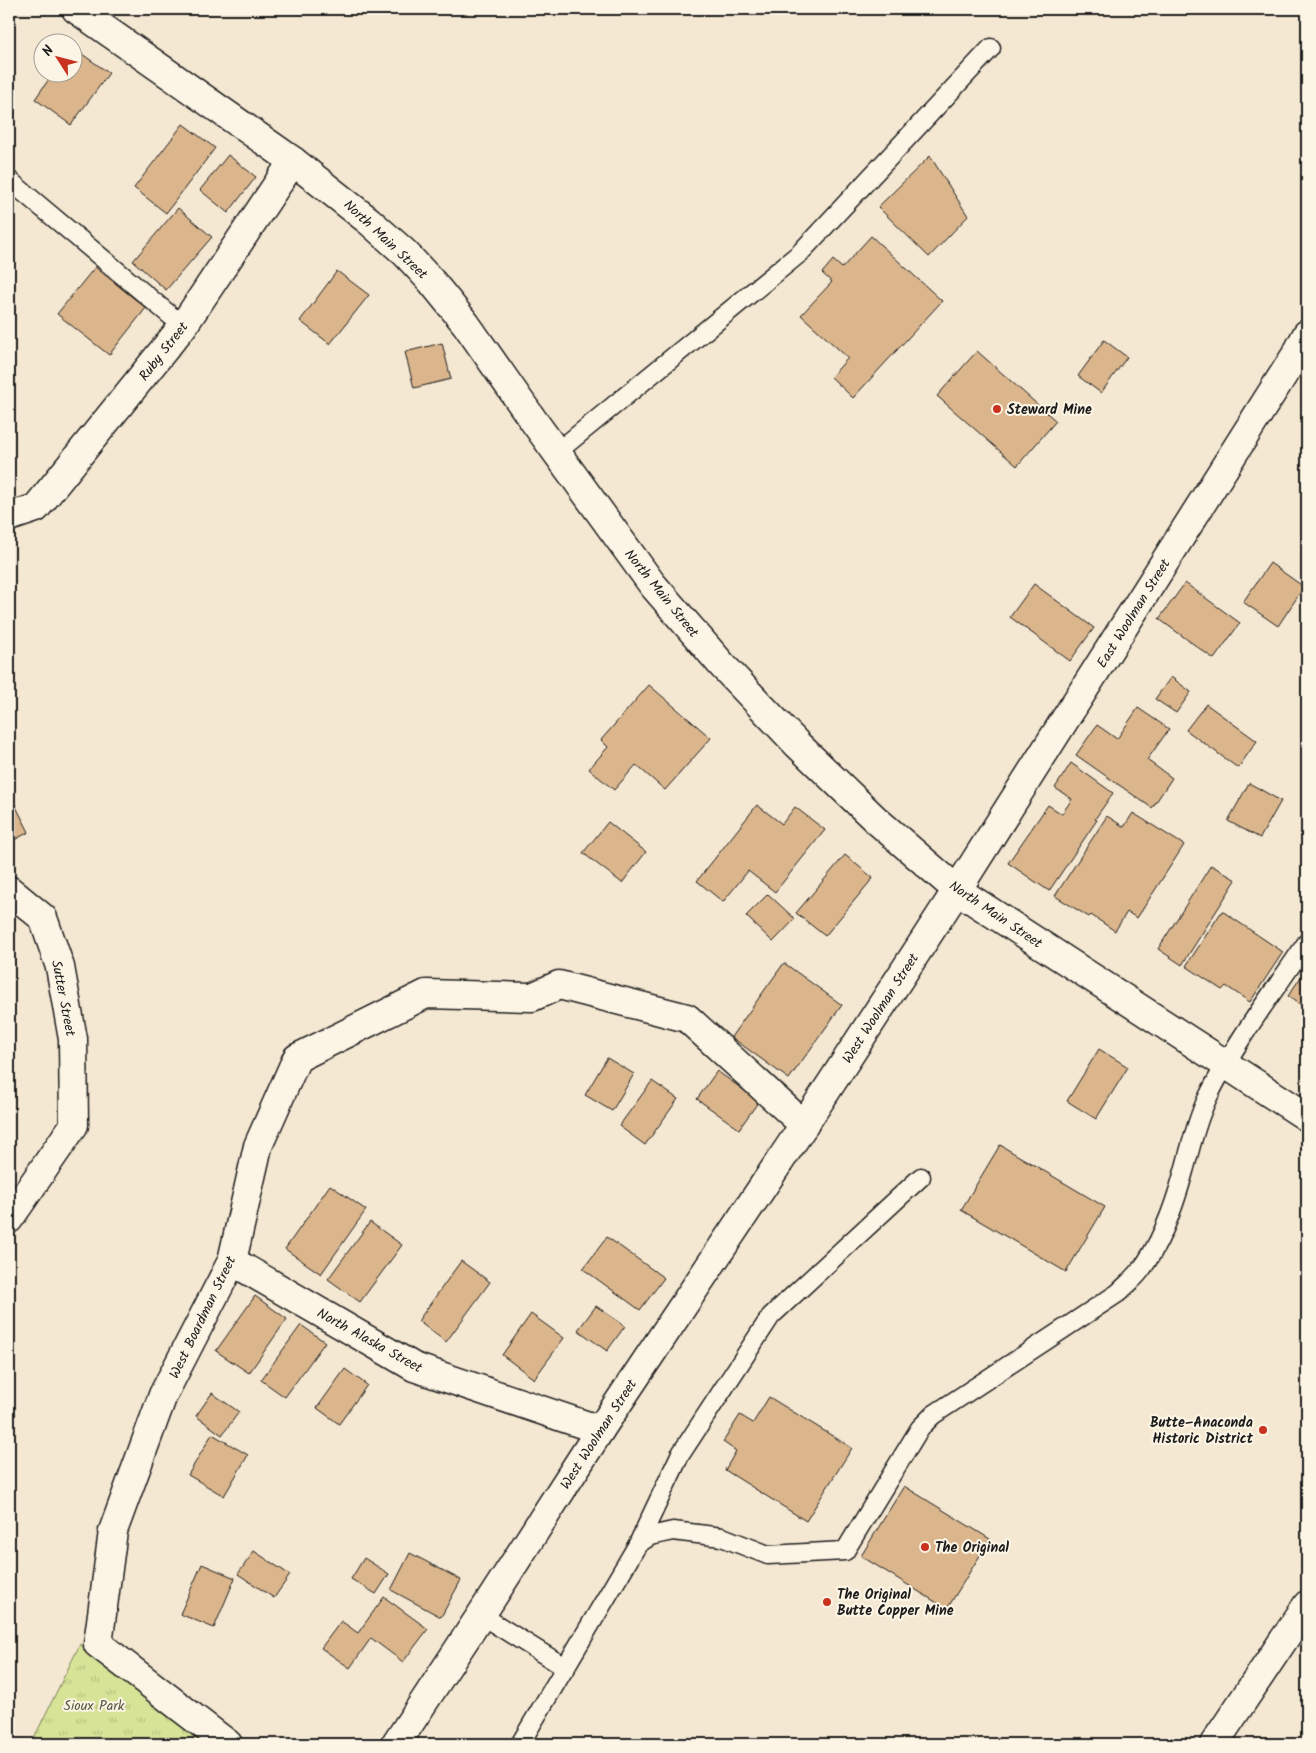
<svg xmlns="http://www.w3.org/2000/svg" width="1316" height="1753" font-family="Kalam,sans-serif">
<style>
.park{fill:url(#park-tufts);stroke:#7a8059}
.building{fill:#dbb68c;stroke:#1c1c1c}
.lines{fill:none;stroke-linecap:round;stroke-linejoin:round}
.service-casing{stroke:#1c1c1c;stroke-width:21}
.minor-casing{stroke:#1c1c1c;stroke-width:31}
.secondary-casing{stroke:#1c1c1c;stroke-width:31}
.service{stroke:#fcf5e5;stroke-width:18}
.minor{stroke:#fcf5e5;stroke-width:28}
.secondary{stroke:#fcf5e5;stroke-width:28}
.poi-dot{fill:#c8321e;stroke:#fcf5e5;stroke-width:2}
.labels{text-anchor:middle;stroke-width:4;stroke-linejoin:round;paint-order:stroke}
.street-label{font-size:14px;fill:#1c1c1c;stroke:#fcf5e5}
.poi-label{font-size:14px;font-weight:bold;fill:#1c1c1c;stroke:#fcf5e5;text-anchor:start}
.park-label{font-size:14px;fill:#545841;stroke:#fcf5e5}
</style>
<defs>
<pattern id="park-tufts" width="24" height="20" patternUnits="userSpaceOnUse" patternTransform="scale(1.25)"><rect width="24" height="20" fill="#d7e396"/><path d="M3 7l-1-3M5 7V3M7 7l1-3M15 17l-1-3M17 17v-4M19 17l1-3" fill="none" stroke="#b8c281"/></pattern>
</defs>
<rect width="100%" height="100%" fill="#f5e8d3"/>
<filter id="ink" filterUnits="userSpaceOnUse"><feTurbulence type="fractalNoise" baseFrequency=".02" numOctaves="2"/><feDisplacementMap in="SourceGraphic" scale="10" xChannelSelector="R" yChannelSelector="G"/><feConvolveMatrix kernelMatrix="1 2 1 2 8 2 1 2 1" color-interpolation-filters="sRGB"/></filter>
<g filter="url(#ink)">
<path class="park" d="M80,1644L212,1744H31Z"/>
<g class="building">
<path d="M72,47L109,73L71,125L35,99L54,72H72Z"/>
<path d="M183,124L215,148L166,213L134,188Z"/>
<path d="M228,155L256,177L228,213L200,190Z"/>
<path d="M930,156L968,216L929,257L878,207Z"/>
<path d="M178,208L212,237L166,290L133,261Z"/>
<path d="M871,236L942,301L853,398L831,377L848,358L801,315L832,282L822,273L833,260L842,268Z"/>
<path d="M95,267L146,308L109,355L57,314Z"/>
<path d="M337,271L369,295L330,344L300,321Z"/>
<path d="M1104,340L1127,357L1101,393L1078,376Z"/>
<path d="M442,343L451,379L414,388L405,352Z"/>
<path d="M977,351L1056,421L1017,466L937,396Z"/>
<path d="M1270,563L1304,587L1278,626L1243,602Z"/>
<path d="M1185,583L1240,623L1214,659L1159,619Z"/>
<path d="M1034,584L1094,628L1070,661L1010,617Z"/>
<path d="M1171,677L1191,692L1176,713L1155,699Z"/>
<path d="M649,685L711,738L665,790L636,765L614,790L589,769L608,747L601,740Z"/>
<path d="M1206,704L1257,741L1238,768L1186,730Z"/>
<path d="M1138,708L1169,729L1147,760L1172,778L1152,808L1076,755L1097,725L1117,739Z"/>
<path d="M1071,763L1113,793L1095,819L1097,820L1049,891L1008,863L1048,805L1062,814L1072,799L1055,788Z"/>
<path d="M1249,783L1281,801L1260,838L1228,821Z"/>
<path d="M9,793L29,832L9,843Z"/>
<path d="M757,805L782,824L795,807L825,830L775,892L748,871L723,902L697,881Z"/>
<path d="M1133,813L1184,845L1137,918L1127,912L1115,931L1091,915L1089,917L1055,896L1107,816L1124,827Z"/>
<path d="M608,822L646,852L622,883L583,853Z"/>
<path d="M845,855L873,878L825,936L796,913Z"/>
<path d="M1211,865L1236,880L1182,965L1158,949Z"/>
<path d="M768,894L795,919L773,942L746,916Z"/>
<path d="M1222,911L1283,952L1250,1002L1226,986L1222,990L1186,966Z"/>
<path d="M784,963L842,1005L789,1079L731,1037Z"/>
<path d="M1307,968V1009L1288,996Z"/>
<path d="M1099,1049L1128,1067L1096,1119L1067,1101Z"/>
<path d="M607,1058L634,1074L612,1111L585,1095Z"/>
<path d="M717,1071L759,1101L739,1129L697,1099Z"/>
<path d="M652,1081L678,1099L645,1145L619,1126Z"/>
<path d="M1000,1145L1105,1207L1066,1272L961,1210Z"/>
<path d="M330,1185L366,1210L321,1274L285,1249Z"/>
<path d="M370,1222L402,1245L360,1302L328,1279Z"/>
<path d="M607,1237L664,1278L640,1310L583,1269Z"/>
<path d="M461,1261L490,1282L446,1342L418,1321Z"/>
<path d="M255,1296L287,1319L249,1373L216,1351Z"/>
<path d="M596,1306L625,1326L607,1351L578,1330Z"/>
<path d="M531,1314L564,1338L534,1379L502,1355Z"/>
<path d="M301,1325L325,1342L285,1397L261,1380Z"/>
<path d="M345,1369L367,1385L339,1424L317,1408Z"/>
<path d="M212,1393L239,1412L222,1435L196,1416Z"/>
<path d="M769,1397L852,1448L806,1521L725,1470L736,1451L723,1442L740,1415L753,1423Z"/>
<path d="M212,1434L248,1455L224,1496L188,1475Z"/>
<path d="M904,1486L990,1539L947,1609L861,1556Z"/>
<path d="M254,1551L290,1575L274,1598L238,1574Z"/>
<path d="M410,1553L461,1580L441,1617L391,1590Z"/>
<path d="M364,1558L389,1574L376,1594L351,1579Z"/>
<path d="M202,1564L235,1578L214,1628L180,1614Z"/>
<path d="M384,1597L428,1629L403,1662L371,1638L350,1668L321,1648L341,1621L358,1633Z"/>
</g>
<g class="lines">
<g class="service-casing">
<g id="service">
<path d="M9,180L183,326"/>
<path d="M557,452L800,253L991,48"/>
<path d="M638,1544L680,1455L771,1316L921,1177"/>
<path d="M481,1615L566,1668"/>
<path d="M520,1744L638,1544L650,1536L673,1531L722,1537L768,1555L845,1551L920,1428L933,1415L1118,1293C1125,1286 1134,1279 1140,1271C1161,1244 1175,1204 1184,1171C1191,1146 1196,1122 1207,1099C1234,1043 1273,993 1307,942"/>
</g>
</g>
<g class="minor-casing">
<g id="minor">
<path d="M9,517L36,508L183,326L293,161"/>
<path d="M9,890L43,918L60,967L73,1039L74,1125L9,1219"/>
<path d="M232,1261L414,1367L600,1430"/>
<path d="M228,1744L98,1644L113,1531L163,1395L232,1261L258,1146L297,1058L426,994L532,997L559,985L687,1018L804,1125"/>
<path d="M396,1744L481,1615L600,1430L804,1125L957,890L1297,353L1307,334"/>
<path d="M1214,1744L1307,1605"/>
</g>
</g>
<g class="secondary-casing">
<path id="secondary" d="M76,9L293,161L369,221L405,253L432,282L466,324L533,420L652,584L722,665L798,745L875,819L957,890L1307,1117"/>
</g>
<use href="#service" class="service"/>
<use href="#minor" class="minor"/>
<use href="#secondary" class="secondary"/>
</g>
</g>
<g class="poi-dot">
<circle cx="997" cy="409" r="5"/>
<circle cx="1263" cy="1430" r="5"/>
<circle cx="925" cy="1547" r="5"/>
<circle cx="827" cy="1602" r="5"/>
</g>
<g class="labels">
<g class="street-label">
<text transform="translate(386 239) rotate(43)" y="5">North Main Street</text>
<text transform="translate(163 351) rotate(-52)" y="5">Ruby Street</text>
<text transform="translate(662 593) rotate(51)" y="5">North Main Street</text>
<text transform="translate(1133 613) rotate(-58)" y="5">East Woolman Street</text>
<text transform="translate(996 914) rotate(34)" y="5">North Main Street</text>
<text transform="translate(64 998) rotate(79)" y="5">Sutter Street</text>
<text transform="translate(880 1008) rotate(-57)" y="5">West Woolman Street</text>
<text transform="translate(202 1317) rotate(-64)" y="5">West Boardman Street</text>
<text transform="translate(370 1340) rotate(29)" y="5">North Alaska Street</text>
<text transform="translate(598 1434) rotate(-57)" y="5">West Woolman Street</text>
</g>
<g class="poi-label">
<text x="1007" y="414">Steward Mine</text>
<text x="1253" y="1427" text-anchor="end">Butte–Anaconda<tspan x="1253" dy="16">Historic District</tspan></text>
<text x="935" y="1552">The Original</text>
<text x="837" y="1599">The Original<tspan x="837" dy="16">Butte Copper Mine</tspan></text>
</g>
<g class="park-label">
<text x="94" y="1710">Sioux Park</text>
</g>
</g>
<rect width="1316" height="1753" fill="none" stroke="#fcf5e5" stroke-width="30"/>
<rect x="15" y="15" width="1286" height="1723" fill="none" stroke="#1c1c1c" stroke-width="2" filter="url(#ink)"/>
<g transform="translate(58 58) rotate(306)"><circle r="24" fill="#fcf5e5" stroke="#a29e95"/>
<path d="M0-4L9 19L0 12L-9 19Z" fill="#c8321e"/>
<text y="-8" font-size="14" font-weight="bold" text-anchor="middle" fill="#1c1c1c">N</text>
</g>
</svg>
